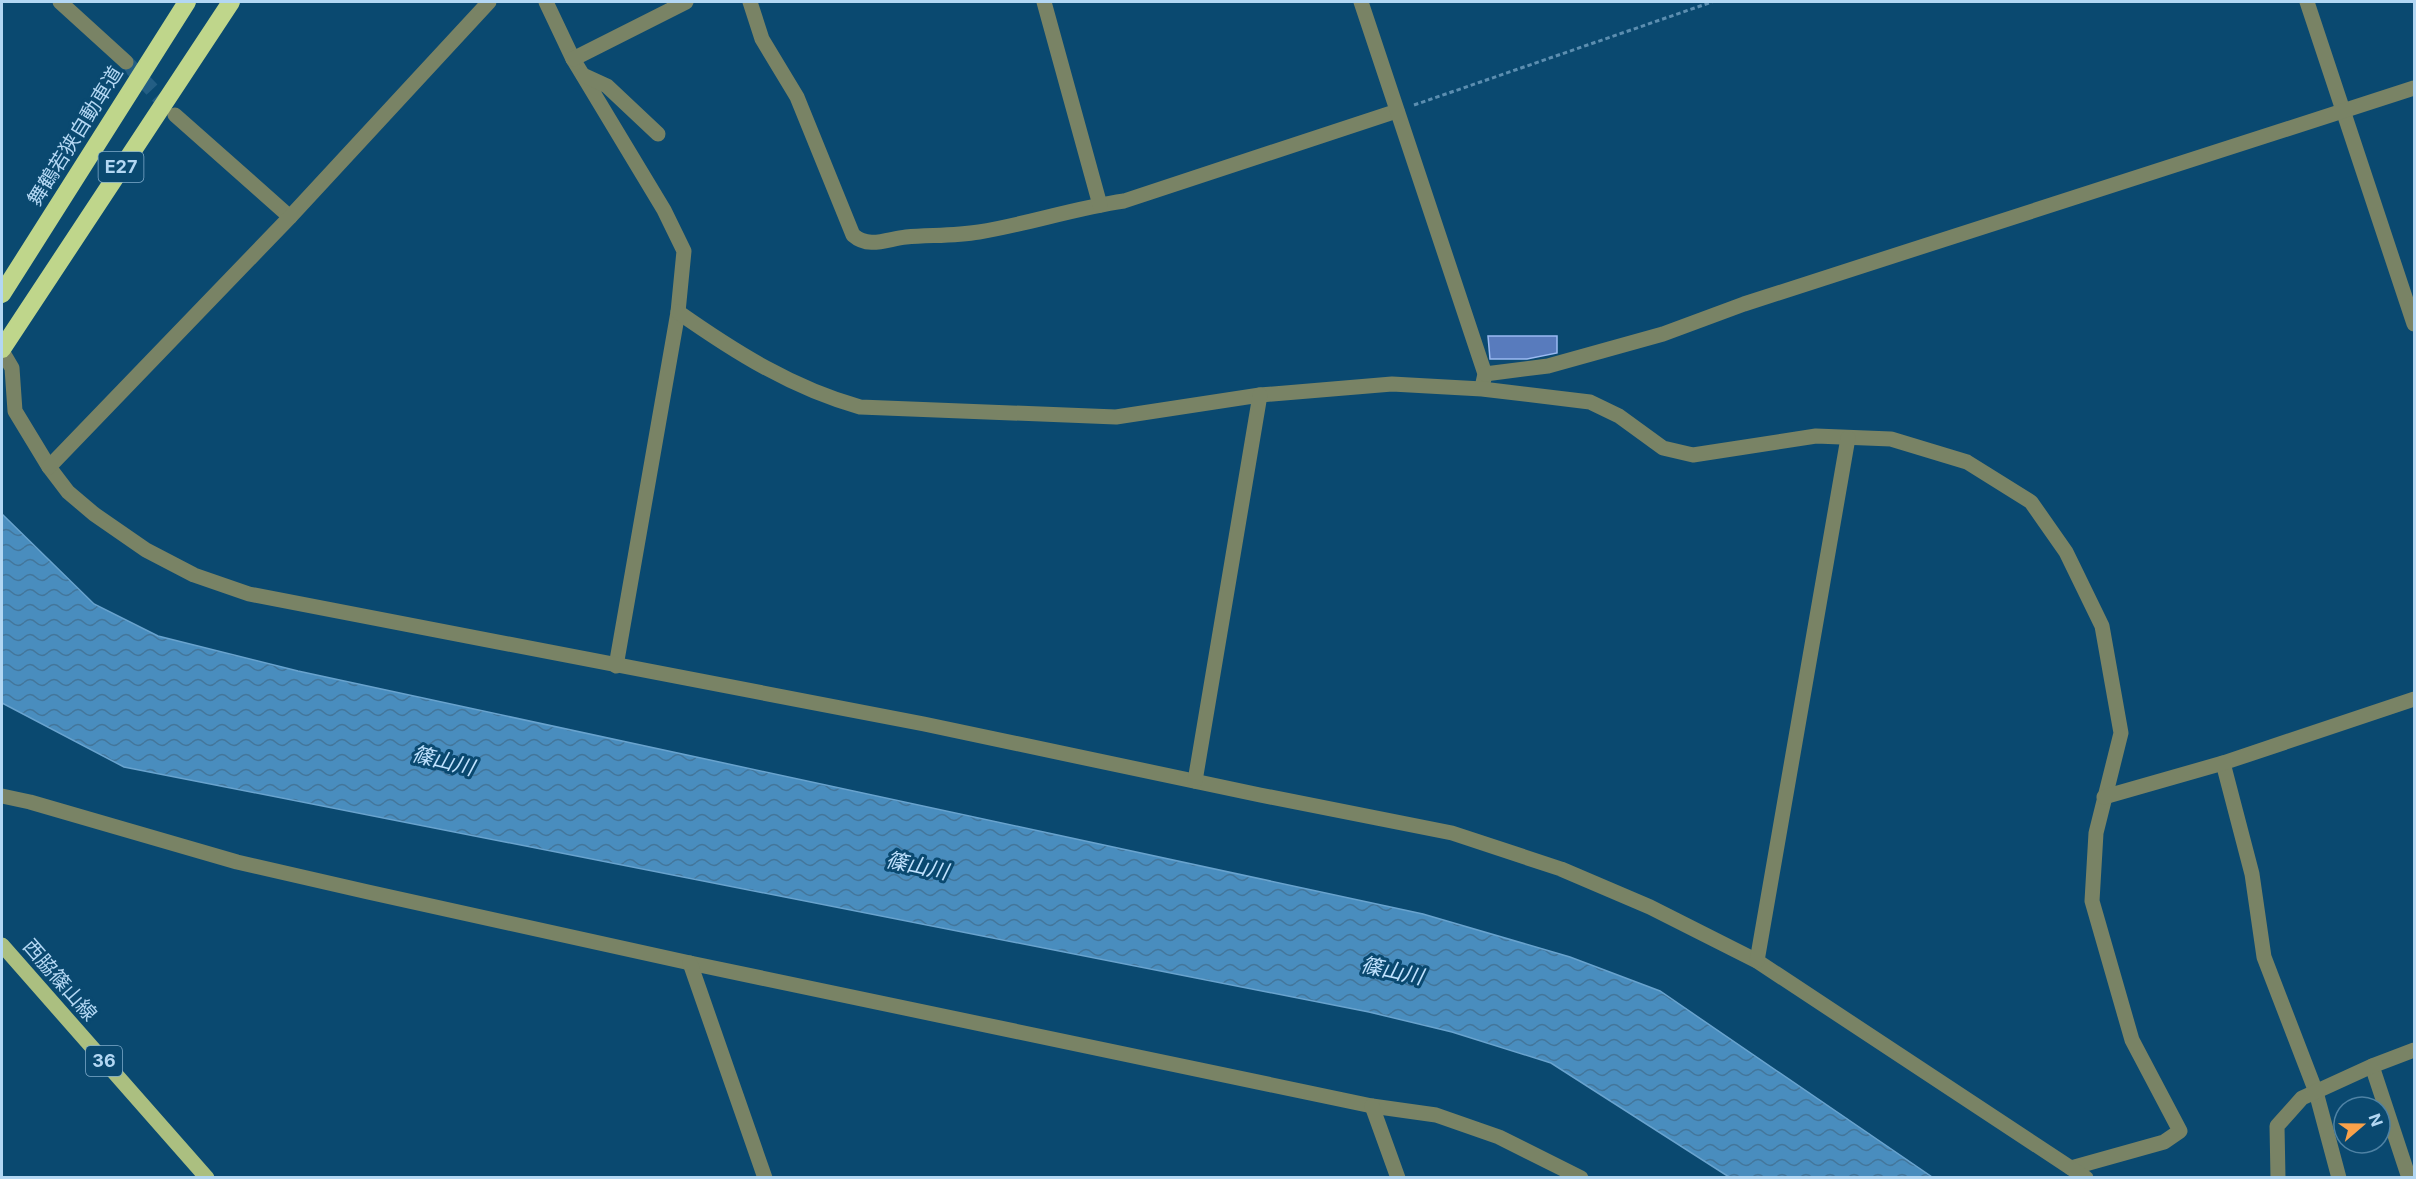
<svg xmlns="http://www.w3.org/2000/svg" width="2416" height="1179" font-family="Inter,'Noto Sans JP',sans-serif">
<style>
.water{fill:url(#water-waves);stroke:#69a3ce;stroke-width:1.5}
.building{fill:#587bbd;stroke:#9bbaf2;stroke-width:1.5}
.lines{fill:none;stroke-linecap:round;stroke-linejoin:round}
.minor-tunnel{stroke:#235e84;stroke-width:15;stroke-dasharray:15 8;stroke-linecap:butt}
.path{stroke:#5c8eb0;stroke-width:3;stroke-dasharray:4.5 3;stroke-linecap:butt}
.minor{stroke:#798365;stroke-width:15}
.major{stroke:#abbf80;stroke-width:15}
.highway{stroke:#bfd68b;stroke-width:18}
.labels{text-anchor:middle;stroke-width:6;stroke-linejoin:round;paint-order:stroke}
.shield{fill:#0a4970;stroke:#80accc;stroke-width:1.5}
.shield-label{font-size:18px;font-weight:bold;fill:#b3d7f3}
.street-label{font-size:20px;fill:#b3d7f3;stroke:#0a4970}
.water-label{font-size:21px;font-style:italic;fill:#c1e3ff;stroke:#0a4970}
</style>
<defs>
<pattern id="water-waves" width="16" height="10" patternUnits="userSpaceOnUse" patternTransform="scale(1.5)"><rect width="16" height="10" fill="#498dbe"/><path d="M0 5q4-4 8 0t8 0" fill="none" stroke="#43769b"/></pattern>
</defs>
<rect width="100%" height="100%" fill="#0a4970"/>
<path class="water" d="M2,514L94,604L158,636L298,671L1423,914L1570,957L1660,991L1932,1177H1729L1551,1063L1452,1032L1369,1012L124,767L2,703Z"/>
<path class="building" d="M1488,336H1557V353L1527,359H1490Z"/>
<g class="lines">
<path class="minor-tunnel" d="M126,62L171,110"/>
<path class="path" d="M1414,105L1712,2"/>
<g class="minor">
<path d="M60,2L126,62"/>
<path d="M546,2L573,59L664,210L684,251L678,312L616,666"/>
<path d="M750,2L762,39L797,97L853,235C869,249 887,239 906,237C930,235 955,236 979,232C1028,224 1075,208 1124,201L1397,111"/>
<path d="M1044,2L1100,205"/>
<path d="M1361,2L1485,374L1483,383"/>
<path d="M2307,2L2414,324"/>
<path d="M573,59L686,2"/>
<path d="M583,75L607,86L658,134"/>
<path d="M175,115L290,217"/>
<path d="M678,312C735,352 792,388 860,407L1116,417L1260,395L1392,384L1482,389L1590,402L1619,416L1663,448L1693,455L1816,436L1891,439L1967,462L2031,502L2066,552L2102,626L2121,733L2096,833L2092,901L2132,1040L2180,1131L2164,1142L2071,1168"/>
<path d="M2,351L12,368L15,411L49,467L68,492L94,514L146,550L194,575L249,594L924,724L1260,795L1452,833L1561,869L1650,907L1757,961L2086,1178"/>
<path d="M1485,374L1548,366L1663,334L1744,304L2414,88"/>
<path d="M49,467L290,217L489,2"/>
<path d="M2223,763L2252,874L2264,957L2316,1092L2339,1178"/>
<path d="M1195,781L1260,395"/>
<path d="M2,796L30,802L237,862L368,892L690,963L1372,1106L1436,1115L1499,1137L1581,1178"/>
<path d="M2104,797L2223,763L2414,699"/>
<path d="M1757,961L1848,438"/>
<path d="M690,963L765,1178"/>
<path d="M2372,1066L2409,1178"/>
<path d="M1372,1106L1398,1178"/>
<path d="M2278,1178L2277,1126L2302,1098L2372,1066L2414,1050"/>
</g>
<path class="major" d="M2,945L207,1178"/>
<g class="highway">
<path d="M2,294L187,2"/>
<path d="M2,349L231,2"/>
</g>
</g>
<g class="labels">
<g class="shield">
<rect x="98.5" y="152" width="45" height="30" rx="4.5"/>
<rect x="86" y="1046" width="36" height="30" rx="4.5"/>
</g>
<g class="shield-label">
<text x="121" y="173">E27</text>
<text x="104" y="1067">36</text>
</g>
<g class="street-label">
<text transform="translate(75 136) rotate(-58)" y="7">舞鶴若狭自動車道</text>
<text transform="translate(60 980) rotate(49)" y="7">西脇篠山線</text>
</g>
<g class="water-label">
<text transform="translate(443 761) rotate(14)" y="7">篠山川</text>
<text transform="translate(917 866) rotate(12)" y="7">篠山川</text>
<text transform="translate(1392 971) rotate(12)" y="7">篠山川</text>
</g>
</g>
<rect width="2416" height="1179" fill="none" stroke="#b3d7f3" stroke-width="6"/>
<g transform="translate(2362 1125) rotate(70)"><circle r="28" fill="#0a4970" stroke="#4e82a4" stroke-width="1.5"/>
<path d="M0-4.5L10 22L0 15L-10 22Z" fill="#f8a14a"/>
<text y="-9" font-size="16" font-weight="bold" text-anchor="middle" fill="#b3d7f3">N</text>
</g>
</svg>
